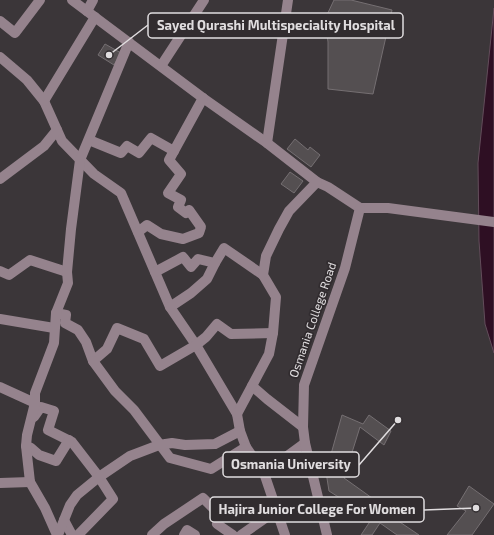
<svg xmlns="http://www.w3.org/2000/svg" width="494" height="535" font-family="'Exo 2',sans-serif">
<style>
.water{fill:#2e0f23;stroke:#634d5b}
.building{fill:#544f51;stroke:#756f72}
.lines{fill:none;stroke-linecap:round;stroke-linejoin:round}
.minor{stroke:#95838d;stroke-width:10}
.labels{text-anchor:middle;stroke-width:3.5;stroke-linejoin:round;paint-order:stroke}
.street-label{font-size:12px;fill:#e0dddf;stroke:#312c2f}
.leader{fill:none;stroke:#e0dddf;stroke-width:1.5}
.callout-dot{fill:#e0dddf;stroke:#312c2f;stroke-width:1.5}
.callout{fill:#312c2f;stroke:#e0dddf;stroke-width:1.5}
.callout-label{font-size:13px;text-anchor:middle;font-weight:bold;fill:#e0dddf}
</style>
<rect width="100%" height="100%" fill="#3b3639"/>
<path class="water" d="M494,8V353L485,324L479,241L478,163Z"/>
<g class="building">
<path d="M334,0H351L392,10L373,94L328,89V42L325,19Z"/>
<path d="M105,44L121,53L114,65L98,55Z"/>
<path d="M295,139L308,150L310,147L320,155L311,167L287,149Z"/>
<path d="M290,172L303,181L294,193L281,184Z"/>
<path d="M342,415L363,424L369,415L391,431L384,445L360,427L344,478L372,498L362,512L329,491L326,472Z"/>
<path d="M469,486L494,504L472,535H447L466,511L457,506Z"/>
<path d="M379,508L419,535H397L380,523L372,535H361Z"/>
</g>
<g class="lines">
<g class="minor">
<path d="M72,0L203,98L267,143L317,182L328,187L360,208H388L494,222"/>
<path d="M87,11L93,0"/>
<path d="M0,21L15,33L40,0"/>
<path d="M0,57L27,80L44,101L62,141L94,174L121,193L170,307L196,345L237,414L240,431L246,447L264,473L285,535"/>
<path d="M161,66L204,0"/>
<path d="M44,101L95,17"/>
<path d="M89,140L121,153L127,146L139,153L151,138L174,151"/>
<path d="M267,143L288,0"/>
<path d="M0,179L44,146L57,130"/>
<path d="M138,232L147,225L161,234L183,239L199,233L201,227L189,210L186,213L178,207L181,200L168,193L181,174L169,160L203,98"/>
<path d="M0,271L9,275L30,260L67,272"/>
<path d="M155,272L183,257L191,267L198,259L215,263L224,248L263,275"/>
<path d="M170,307L191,293L207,279L215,263"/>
<path d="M56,313L66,315L65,323L78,330L86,342L93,361L107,349L117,328L144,339L160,366L196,345L206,337L217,324L231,334L273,333"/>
<path d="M0,319L54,328"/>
<path d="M93,361L115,391L134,410L170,458L211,469L246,447"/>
<path d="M252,386L267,399L303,427"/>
<path d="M0,387L35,403"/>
<path d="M237,414L269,354L273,333L276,297L263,275L266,256L279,229L289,211L317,182"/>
<path d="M34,417L41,407L54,411L48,430L72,442L99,477L113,499L78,535"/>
<path d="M26,446L31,448L39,455L56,461L69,440"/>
<path d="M264,473L305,443"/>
<path d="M0,483L30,482"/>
<path d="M64,520L72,535"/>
<path d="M57,535L45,508L30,482L26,446L27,435L35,403V393L54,343L56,313L68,283L67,272L71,229L80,160L129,42"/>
<path d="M58,535L70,505L77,495L99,477L130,456L159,445L172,443L185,445L215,444L240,431"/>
<path d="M152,535L164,524L203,498L221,516L217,524L233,535"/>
<path d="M184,535L187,530L195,535"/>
<path d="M241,535L277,510"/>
<path d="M327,535L305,443L303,427L304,385L345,268L360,208"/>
</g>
</g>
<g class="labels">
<g class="street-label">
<text transform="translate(313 320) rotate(-71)" y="4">Osmania College Road</text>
</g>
</g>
<path class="leader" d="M109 55L148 25M398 420L359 465M476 508L424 510"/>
<g class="callout-dot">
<circle cx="109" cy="55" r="4"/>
<circle cx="398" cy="420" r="4"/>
<circle cx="476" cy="508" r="4"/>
</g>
<g class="callout">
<rect x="148" y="13" width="255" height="25" rx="4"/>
<rect x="223" y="452" width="136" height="25" rx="4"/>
<rect x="210" y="497" width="214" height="25" rx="4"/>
</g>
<g class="callout-label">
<text x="276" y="30">Sayed Qurashi Multispeciality Hospital</text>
<text x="291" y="469">Osmania University</text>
<text x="317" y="514">Hajira Junior College For Women</text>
</g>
</svg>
